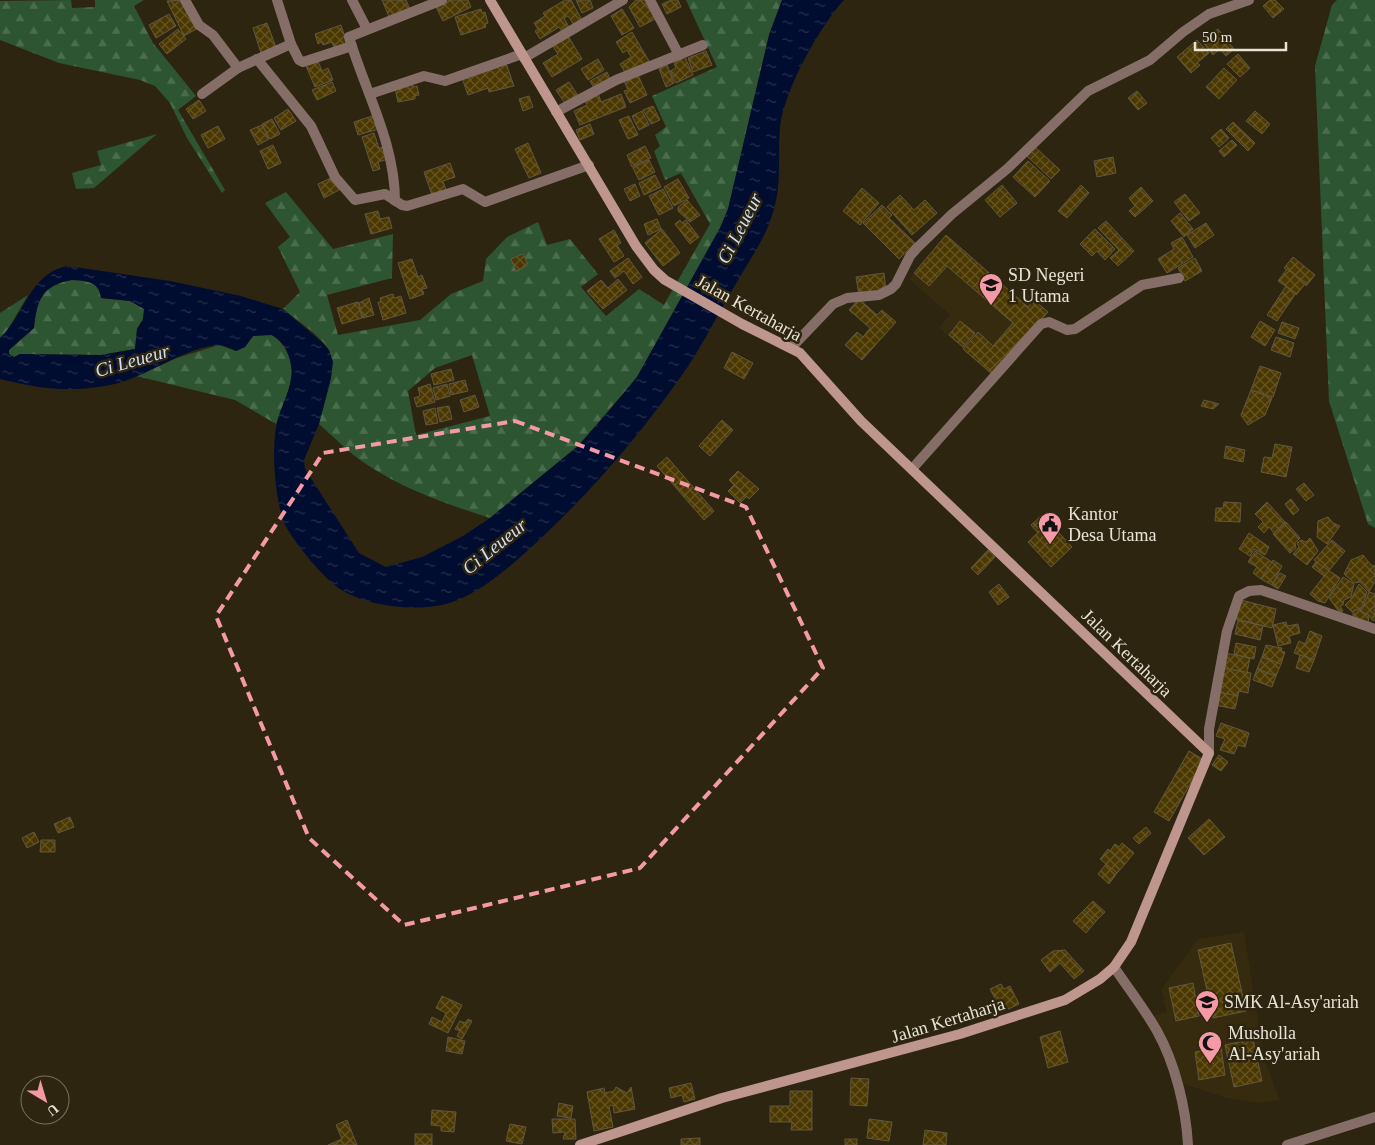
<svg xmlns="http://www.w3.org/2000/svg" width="1375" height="1145" font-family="'Times New Roman',serif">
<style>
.built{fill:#362b0e}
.forest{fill:url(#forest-firs);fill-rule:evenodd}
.water{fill:url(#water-ripples);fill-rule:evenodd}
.building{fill:url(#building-cross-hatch);stroke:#615741}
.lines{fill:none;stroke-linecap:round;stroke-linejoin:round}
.street{stroke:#866e68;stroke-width:10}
.secondary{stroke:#be968d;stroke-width:10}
.marked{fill:none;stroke:#f49aa6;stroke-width:4;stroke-dasharray:10 6;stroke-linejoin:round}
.labels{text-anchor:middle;stroke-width:5;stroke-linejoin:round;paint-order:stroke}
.poi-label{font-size:18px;fill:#e8e3d6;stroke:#2d2510;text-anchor:start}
.street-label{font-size:18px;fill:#e8e3d6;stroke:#2d2510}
.water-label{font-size:19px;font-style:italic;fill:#cedef9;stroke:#2d2510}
</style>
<defs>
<pattern id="forest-firs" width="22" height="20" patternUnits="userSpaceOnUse" patternTransform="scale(1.25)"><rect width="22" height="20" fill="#2d5532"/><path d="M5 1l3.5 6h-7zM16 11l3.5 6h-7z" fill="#4b6d4f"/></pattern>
<pattern id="water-ripples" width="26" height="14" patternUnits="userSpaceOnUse" patternTransform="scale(1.25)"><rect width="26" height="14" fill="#010d30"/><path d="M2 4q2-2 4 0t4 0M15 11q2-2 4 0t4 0" fill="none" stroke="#26304d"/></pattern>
<pattern id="building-cross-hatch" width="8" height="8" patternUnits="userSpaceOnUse" patternTransform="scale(1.25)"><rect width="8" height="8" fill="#4b3800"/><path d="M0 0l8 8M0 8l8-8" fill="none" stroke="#655524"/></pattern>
</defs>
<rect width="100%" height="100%" fill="#2d2510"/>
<g class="built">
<path d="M946,235L1018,298L1024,291L1048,312L993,375L939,328L950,315L909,279Z"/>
<path d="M1244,932L1264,1059L1280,1100L1258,1103L1226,1098L1179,1082L1153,1016L1167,1012L1161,990L1198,939Z"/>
</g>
<g class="forest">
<path d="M71,0L72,8L95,7V0H144L134,6L153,43L196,96L178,110L225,190L222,193L187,138L170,103L155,86L140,80L59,63L0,40V1Z"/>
<path d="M686,0H782L769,35L728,209L720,228L637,377L578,446L490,518C446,504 405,490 366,464C349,453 334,437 319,424C323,404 338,370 329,351C323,337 295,319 283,309L300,292L278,247L290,237L265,203L286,192L333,249L393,234L392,278L327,295L338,335L420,320L451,294L483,281L486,259L507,237L538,222L547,245L570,239L598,274L581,287L606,316L639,289L664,305L710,224L681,173L665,180L654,151L660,146L655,135L666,127L652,96L717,67ZM472,355L490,416L416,435L408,391L435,368Z"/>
<path d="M1337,0H1375V528L1368,524L1329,401L1315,66L1332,5Z"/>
<path d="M157,134L94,188L76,189L72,173L101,165L97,151Z"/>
<path d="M72,280C87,281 99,281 101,298L130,301L145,309L143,319L137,329L135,349L101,355L20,354L14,357L9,354V350L34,328C37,300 42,285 72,280Z"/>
<path d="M28,295L7,331L0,338V313Z"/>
<path d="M265,333C284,337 295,361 291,380C288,395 281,410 276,424L235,400L136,376L177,358L219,345L236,351L245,347L253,336Z"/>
</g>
<path class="water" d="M782,0H844C819,27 784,91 780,127C777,167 784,190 767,229C757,251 742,272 730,294C714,321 699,352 680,378C638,437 590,493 537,542C513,564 488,587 458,600C426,614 366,608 337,587C322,576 289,537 283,520C275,496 271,447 277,423C280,408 289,394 291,379C294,362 286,343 272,335L253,336L245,347L236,351C230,348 224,345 218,345C179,349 147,378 110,385C68,393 41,389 0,379V338C24,316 30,272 68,266L170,281L241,296L283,309L323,343L329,350L333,362L331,378L319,424L304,460L305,469L359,553L386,567L422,557L463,536L490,518L578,446L609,411L637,377L720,228L728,209L769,35ZM72,280C87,281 99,281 101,298L130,301L144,309L143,319L137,329L135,349L101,355L20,354L14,357L9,354V350L34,328C37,300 42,285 72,280Z"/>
<g class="building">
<path d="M183,0L198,28L184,36L167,1Z"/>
<path d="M382,0H406L410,10L390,19Z"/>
<path d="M450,0H468L471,7L443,21L436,7Z"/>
<path d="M565,0H571L582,20L574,25L568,16L564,18L570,29L563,33L559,27L540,39L535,31L538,29L534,23L545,16L543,13Z"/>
<path d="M576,0H590L593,8L582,13Z"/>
<path d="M636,0H647L657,18L640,27L629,7Z"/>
<path d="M671,0H678L681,7L667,14L662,4Z"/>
<path d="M1270,0H1275L1284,9L1273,18L1263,6Z"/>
<path d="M481,9L482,13L485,12L488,23L485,24L486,27L461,35L455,17Z"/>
<path d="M622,9L634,28L622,35L611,16Z"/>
<path d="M169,14L176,26L156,38L149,25Z"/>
<path d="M267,23L276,47L261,53L253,28Z"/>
<path d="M341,25L348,46L335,51L332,42L323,45L322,42L318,44L315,34Z"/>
<path d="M178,29L186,39L167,54L159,44Z"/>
<path d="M1218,29L1234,49L1226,56L1220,49L1213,55L1202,41Z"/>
<path d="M632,32L649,61L626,74L620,64L631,57L627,50L623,53L616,42Z"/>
<path d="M568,36L582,59L552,77L543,63L558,54L552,45Z"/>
<path d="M1197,40L1209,53L1197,63L1200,65L1191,73L1177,57Z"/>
<path d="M706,51L712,65L693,72L688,58Z"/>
<path d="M1238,54L1250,68L1240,77L1227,64Z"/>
<path d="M685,57L693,75L676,83L670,71L676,68L674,63Z"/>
<path d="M598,59L604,70L588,80L581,69Z"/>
<path d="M318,61L322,71L328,68L333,80L315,87L306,66Z"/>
<path d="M506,63L514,86L489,92L488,88L468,95L462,78Z"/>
<path d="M667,65L674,83L666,87L659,69Z"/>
<path d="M1224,68L1237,80L1219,99L1206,87Z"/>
<path d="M607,72L611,81L595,90L590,81Z"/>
<path d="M638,75L647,95L630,103L624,91L628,90L624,81Z"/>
<path d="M332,82L336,91L317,100L312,90Z"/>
<path d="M569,82L579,97L566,105L556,90Z"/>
<path d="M413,85V87L417,86L419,95L415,96V99L398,102L395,88Z"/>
<path d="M1137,91L1147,103L1138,110L1128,98Z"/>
<path d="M598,93L601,102L621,94L626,107L580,125L574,111L587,105L584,98Z"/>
<path d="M529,96L533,107L523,111L519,99Z"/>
<path d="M199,100L206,111L193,119L186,109Z"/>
<path d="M653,106L660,120L651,124L643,110Z"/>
<path d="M288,109L296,121L281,130L274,118Z"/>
<path d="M642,111L649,125L639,130L632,116Z"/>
<path d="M1255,111L1270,124L1262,134L1246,121Z"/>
<path d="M375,115L379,129L358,135L354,122Z"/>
<path d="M629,116L638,135L628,139L619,120Z"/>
<path d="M272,119L280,134L270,139L262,124Z"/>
<path d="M1233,122L1255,143L1248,151L1226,129Z"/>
<path d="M590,124L594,134L580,140L576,130Z"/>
<path d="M262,125L269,139L258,145L250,130Z"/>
<path d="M218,126L225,139L208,148L201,135Z"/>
<path d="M1221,129L1229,138L1219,147L1211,138Z"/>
<path d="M374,133L379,148L384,147L388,159L378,162L380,169L373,171L362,137Z"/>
<path d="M1232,140L1237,145L1224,157L1219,151Z"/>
<path d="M528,143L541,173L529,178L515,149Z"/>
<path d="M273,145L281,163L268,169L260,151Z"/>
<path d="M645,146L651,158L632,167L627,155Z"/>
<path d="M1035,147L1060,170L1051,179L1027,156Z"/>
<path d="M1113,157L1116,173L1097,177L1094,161Z"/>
<path d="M649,160L655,172L639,180L633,168Z"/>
<path d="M1028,161L1050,181L1035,197L1013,177Z"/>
<path d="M450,163L455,177L443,181L446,190L432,195L424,172Z"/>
<path d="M655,175L661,187L644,195L639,183Z"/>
<path d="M333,177L339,190L324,198L318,184Z"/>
<path d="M678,179L689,198L674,206L664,187Z"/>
<path d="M635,184L640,196L630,201L624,189Z"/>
<path d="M1002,185L1017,203L1000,217L985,200Z"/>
<path d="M1081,185L1089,193L1067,218L1058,211Z"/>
<path d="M1141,187L1153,201L1135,217L1129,211L1135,206L1129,198Z"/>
<path d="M862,188L879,203L860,225L843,211Z"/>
<path d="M663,189L673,208L659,215L649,196Z"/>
<path d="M1185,194L1200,213L1189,221L1174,202Z"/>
<path d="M900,195L914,210L925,200L937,213L912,235L887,207Z"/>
<path d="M687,200L700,215L690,222L678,211V207Z"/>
<path d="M882,205L892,215L889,218L915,243L899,259L863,223Z"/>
<path d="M378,211L380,219L389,217L392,228L371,234L365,214Z"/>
<path d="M1180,213L1193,229L1184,237L1171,221Z"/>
<path d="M657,219L661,229L648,235L644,224Z"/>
<path d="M680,220L682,223L686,220L699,237L690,244L675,224Z"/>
<path d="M1106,221L1134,251L1118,266L1110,258L1119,250L1098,228Z"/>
<path d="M1206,223L1214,235L1195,248L1187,235Z"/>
<path d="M662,229L680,253L663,266L645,243Z"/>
<path d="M1095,229L1115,249L1105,260L1097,251L1092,256L1080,244Z"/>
<path d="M614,230L621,243L617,245L624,256L614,262L599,239Z"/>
<path d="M946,235L1028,307L1034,300L1048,312L993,375L963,349L978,332L993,346L1013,323L947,266L929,286L914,273Z"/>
<path d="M1182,237L1193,257L1167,273L1158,259L1174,249L1171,243Z"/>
<path d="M523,254L528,265L516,271L511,259Z"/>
<path d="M1293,257L1315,275L1306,286V283L1284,268Z"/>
<path d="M628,258L642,277L633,284L624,271L615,278L610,271Z"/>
<path d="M1195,258L1202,271L1185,281L1178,268Z"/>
<path d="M412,259L418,277L422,275L427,288L422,289L424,294L410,299L398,263Z"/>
<path d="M1287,269L1306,283L1296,295V293L1278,281Z"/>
<path d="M884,273L886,291L859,295L856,277Z"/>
<path d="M618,279L627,290L603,309L587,291L601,280L608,288Z"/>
<path d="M1286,286L1296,293L1277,321L1267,315Z"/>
<path d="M393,294L394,298L401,296L406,313L383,320L378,302H381L380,298Z"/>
<path d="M369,298L374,315L363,318L359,303Z"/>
<path d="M859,299L877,315L882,310L896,322L862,360L845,345L857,332L863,337L870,328L849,310Z"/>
<path d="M358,302L362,318L342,324L337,308Z"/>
<path d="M960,321L975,333L963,347L949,335Z"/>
<path d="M1260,321L1275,330L1265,346L1251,337Z"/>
<path d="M1282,322L1299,328L1295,339L1278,333Z"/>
<path d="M1276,337L1294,343L1290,357L1271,350Z"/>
<path d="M732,352L753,363L744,379L724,368Z"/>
<path d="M1260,366L1281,373L1273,397L1251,390Z"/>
<path d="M451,369L454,380L434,385L431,374Z"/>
<path d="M465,380L468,391L451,395L449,384Z"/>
<path d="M430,384L435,402L417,407L414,398L420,396L418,388Z"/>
<path d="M447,384L450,396L436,400L433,388Z"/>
<path d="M1251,390L1272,398L1265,415L1248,425L1241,415Z"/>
<path d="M475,395L479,407L464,412L460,400Z"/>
<path d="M1204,400L1219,404L1213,409L1201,406Z"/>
<path d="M449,406L452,419L440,422L437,408Z"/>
<path d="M435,408L438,423L426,425L423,411Z"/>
<path d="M722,420L733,430L710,456L699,446Z"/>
<path d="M1275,444L1292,447L1286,477L1261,472L1264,457L1272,458Z"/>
<path d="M1226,446L1245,450L1243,462L1224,458Z"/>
<path d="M667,457L714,511L704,520L657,466Z"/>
<path d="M738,471L759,489L749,499L729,480Z"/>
<path d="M1304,483L1314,495L1306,501L1296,489Z"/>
<path d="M734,485L746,497L740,503L728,491Z"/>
<path d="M1291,499L1299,510L1293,515L1285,504Z"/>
<path d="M1224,502L1241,503L1240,522L1215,521L1216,508H1223Z"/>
<path d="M1267,502L1285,522L1274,533L1269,527L1264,533L1258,527L1263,522L1255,514Z"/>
<path d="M1042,515L1049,522L1038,533L1031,525Z"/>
<path d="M1328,517L1333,523L1340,526L1327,544L1317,537L1318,521Z"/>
<path d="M1049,522L1072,547L1051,567L1028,542Z"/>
<path d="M1286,522L1300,538L1295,543L1296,548L1290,553L1273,534Z"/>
<path d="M1249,533L1269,547L1265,555L1254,549L1250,556L1239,549Z"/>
<path d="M1310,538L1318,551L1307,565L1293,554L1299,547L1297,543L1301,540L1306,542Z"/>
<path d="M1332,540L1345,551L1328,572L1314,560Z"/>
<path d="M988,550L995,557L978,575L971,568Z"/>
<path d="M1255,551L1272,562L1261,579L1253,573L1257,567L1248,562Z"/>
<path d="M1363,555L1371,565L1375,566V581L1369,592L1360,582L1354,583L1344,574L1351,560Z"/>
<path d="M1273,560L1282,566L1272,585L1261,579Z"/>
<path d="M1316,562L1340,578L1325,603L1318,601L1310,594L1324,576L1312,567Z"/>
<path d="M1280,573L1286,576L1278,589L1272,585Z"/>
<path d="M1343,577L1354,584L1351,597L1344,600L1343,605L1340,606L1343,611L1340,613L1329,598Z"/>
<path d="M999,584L1009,597L998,605L989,592Z"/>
<path d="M1359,584L1367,592L1362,607L1352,612L1345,605L1351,599Z"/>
<path d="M1369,592L1375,594V619L1373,621L1369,615L1361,612Z"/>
<path d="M1241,600L1276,609L1272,628L1236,619Z"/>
<path d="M1361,608V612L1369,615L1368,625L1353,618V611Z"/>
<path d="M1238,620L1263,626L1260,640L1235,634Z"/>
<path d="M1286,622L1287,626L1298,624L1300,633L1289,636L1291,643L1278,646L1273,625Z"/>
<path d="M1310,631L1322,636L1314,660L1294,653L1299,641L1305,644Z"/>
<path d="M1236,643L1256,647L1254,659L1234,654Z"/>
<path d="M1266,645L1282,648L1281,651L1285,652L1281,664L1262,657Z"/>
<path d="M1225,653L1250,658L1247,673L1222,668Z"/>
<path d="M1300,655L1314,660L1309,672L1296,668Z"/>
<path d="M1262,657L1281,664L1276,676L1257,669Z"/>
<path d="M1222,668L1251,673L1248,693L1239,691L1238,696L1218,692Z"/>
<path d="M1257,669L1276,676L1272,687L1253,680Z"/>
<path d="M1218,692L1238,696L1235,709L1215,705Z"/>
<path d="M1221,723L1249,733L1245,747L1238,745L1234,754L1220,750L1225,739L1216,736Z"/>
<path d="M1189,751L1204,760L1169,821L1154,812Z"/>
<path d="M1219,755L1228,762L1221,771L1212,765Z"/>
<path d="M70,817L74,827L58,833L54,824Z"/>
<path d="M1209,819L1225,837L1204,855L1188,838Z"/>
<path d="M1146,827L1151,833L1139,844L1133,838Z"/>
<path d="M34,832L39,842L27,848L22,838Z"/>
<path d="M41,840H55V852H40Z"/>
<path d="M1122,843L1134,853L1125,864L1110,851L1115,844L1119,847Z"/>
<path d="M1108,849L1125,864L1117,873L1100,859Z"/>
<path d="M1106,864L1117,873L1109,884L1098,874Z"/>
<path d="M1093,901L1105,912L1096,921L1084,910Z"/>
<path d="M1084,910L1096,921L1086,933L1073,921Z"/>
<path d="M1231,943L1246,1011L1213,1018L1198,950Z"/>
<path d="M1065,950L1084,971L1074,979L1060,963L1050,972L1041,960L1053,951Z"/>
<path d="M1193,983L1199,1016L1176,1021L1169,988Z"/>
<path d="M1001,984L1004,989L1010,986L1019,1004L1002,1012L990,989Z"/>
<path d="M442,996L462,1005L448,1033L429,1024L432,1017L442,1022L446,1013L436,1008Z"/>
<path d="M468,1019L472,1021L462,1039L457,1036L460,1031L455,1029L460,1021L465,1023Z"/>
<path d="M1060,1031L1068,1062L1048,1068L1040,1037Z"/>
<path d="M448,1037L465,1041L462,1054L446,1051Z"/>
<path d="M1253,1039L1262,1081L1234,1087L1225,1045Z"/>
<path d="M1221,1047L1225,1075L1199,1080L1195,1052Z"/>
<path d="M851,1078L869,1079L867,1106L850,1105Z"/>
<path d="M691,1083L695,1099L684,1102L682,1095L671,1098L669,1088Z"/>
<path d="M616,1087L627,1093L631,1087L635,1109L614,1113L613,1105L609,1106L613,1127L594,1131L587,1092L604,1088L605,1093L614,1091Z"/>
<path d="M790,1091H812V1130H791L792,1122H770V1106H790Z"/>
<path d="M559,1103L573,1106L571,1118L557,1116Z"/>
<path d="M432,1110L456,1112L454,1132L441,1131V1126L431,1125Z"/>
<path d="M552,1119H575L576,1139H563L565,1132L553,1133Z"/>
<path d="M869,1119L892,1122L889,1141L867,1138Z"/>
<path d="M347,1120L357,1145H328L342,1139L336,1125Z"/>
<path d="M510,1124L526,1127L522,1144L506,1141Z"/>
<path d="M925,1130L947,1133L946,1145H923Z"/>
<rect x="415" y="1134" width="17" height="11"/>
<path d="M700,1138V1145H681V1139Z"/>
<rect x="845" y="1139" width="12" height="6"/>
</g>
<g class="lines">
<g class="street">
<path d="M185,0L199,25L213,35L238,68"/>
<path d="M277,0L291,44L299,60L303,62L352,46"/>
<path d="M352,0L367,29"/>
<path d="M650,0L679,55"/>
<path d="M524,58L623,0"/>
<path d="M257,59L311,126L335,177L355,200L385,194L402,205L407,206L463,189L485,202L589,165"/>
<path d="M202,94L238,68L291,44"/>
<path d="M370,94L424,76L445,81L522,54"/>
<path d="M556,112L616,80L703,45"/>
<path d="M395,201C395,143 365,91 349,37L442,0"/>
<path d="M791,348L833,304L847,298L879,295L891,289L896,284L910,256L917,248L952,214L1007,169L1088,91L1150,60L1183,32L1209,14L1249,0"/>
<path d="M912,469L1041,324L1049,322L1067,330L1075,329L1142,285L1179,278"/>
<path d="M1209,753V729L1227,631L1239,596L1249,591L1261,590L1375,629"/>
<path d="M1114,967C1128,988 1144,1008 1157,1031C1175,1063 1186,1108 1188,1145"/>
<path d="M1287,1145L1375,1117"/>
</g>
<path class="secondary" d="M490,0L636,246L654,270L665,280L742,324L800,353L861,421L1209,753L1131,942L1114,967L1100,979L1065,1000L960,1034L722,1098L580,1145"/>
</g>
<path class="marked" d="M515,421L746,507L823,668L640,868L404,925L309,838L216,616L323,453Z"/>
<defs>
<g id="school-pin" transform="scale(1.25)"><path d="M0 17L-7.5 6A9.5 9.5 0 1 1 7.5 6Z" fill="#f49aa6" stroke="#2d2510"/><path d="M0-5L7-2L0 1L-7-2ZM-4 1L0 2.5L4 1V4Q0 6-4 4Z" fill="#111"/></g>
<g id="civic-pin" transform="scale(1.25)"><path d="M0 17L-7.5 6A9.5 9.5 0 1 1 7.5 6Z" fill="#f49aa6" stroke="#2d2510"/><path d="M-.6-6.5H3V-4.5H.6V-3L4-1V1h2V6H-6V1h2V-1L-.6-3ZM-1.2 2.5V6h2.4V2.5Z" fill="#111"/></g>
<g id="mosque-pin" transform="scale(1.25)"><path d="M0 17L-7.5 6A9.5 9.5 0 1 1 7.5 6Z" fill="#f49aa6" stroke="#2d2510"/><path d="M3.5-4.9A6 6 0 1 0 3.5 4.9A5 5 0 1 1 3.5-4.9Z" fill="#111"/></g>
</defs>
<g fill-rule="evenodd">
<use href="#school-pin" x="991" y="285"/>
<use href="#civic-pin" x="1050" y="524"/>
<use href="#school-pin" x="1207" y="1002"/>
<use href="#mosque-pin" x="1210" y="1043"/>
</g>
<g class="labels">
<g class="poi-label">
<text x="1008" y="281">SD Negeri<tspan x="1008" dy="21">1 Utama</tspan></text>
<text x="1068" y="520">Kantor<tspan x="1068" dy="21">Desa Utama</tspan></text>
<text x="1224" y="1008">SMK Al-Asy'ariah</text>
<text x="1228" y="1039">Musholla<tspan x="1228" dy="21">Al-Asy'ariah</tspan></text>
</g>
<g class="street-label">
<text transform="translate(749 308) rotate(29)" y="6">Jalan Kertaharja</text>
<text transform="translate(1127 653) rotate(44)" y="6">Jalan Kertaharja</text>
<text transform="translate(948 1020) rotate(-17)" y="6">Jalan Kertaharja</text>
</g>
<g class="water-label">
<text transform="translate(739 228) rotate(-63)" y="7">Ci Leueur</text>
<text transform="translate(132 360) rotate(-16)" y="7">Ci Leueur</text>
<text transform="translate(494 546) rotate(-39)" y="7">Ci Leueur</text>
</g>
</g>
<g transform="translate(45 1100) rotate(142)"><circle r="24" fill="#2d2510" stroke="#78715f"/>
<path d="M0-4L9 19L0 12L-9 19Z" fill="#f49aa6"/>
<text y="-8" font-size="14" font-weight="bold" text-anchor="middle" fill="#e8e3d6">U</text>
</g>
<path d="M1195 42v8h91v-8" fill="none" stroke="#e8e3d6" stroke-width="2.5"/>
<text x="1202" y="42" font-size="15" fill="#e8e3d6" stroke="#2d2510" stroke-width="4" paint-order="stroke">50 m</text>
</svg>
